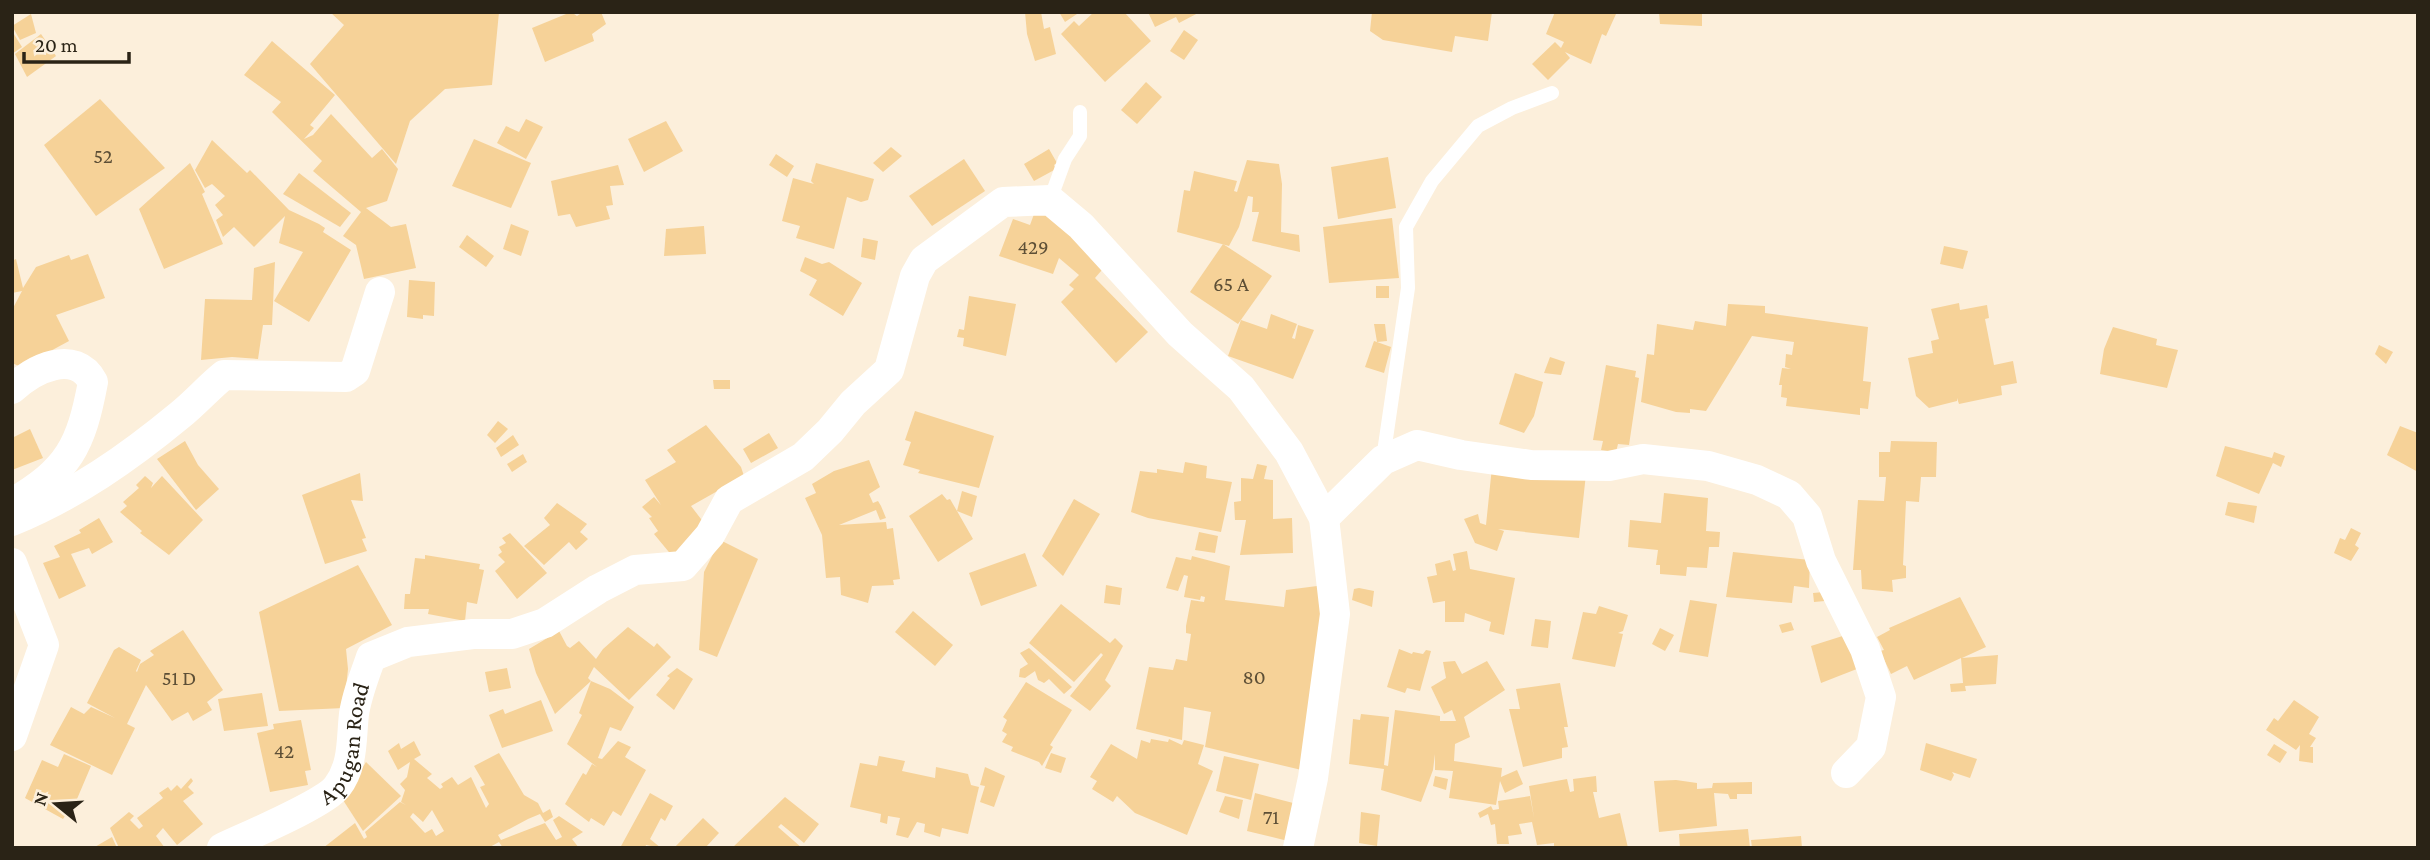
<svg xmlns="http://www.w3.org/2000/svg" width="2430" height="860" font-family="'Crimson Pro',serif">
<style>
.building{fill:#f6d298;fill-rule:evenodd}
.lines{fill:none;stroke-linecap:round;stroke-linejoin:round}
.lane{stroke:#fff;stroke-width:14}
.street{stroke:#fff;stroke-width:30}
.labels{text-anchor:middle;stroke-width:5;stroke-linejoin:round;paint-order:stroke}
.number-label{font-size:21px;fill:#5d4f36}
.street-label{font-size:24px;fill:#2a2316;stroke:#fcefdb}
</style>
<rect width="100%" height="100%" fill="#fcefdb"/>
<g class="building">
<path d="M330,12H499L492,85L445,89L410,121L396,164L310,64L344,25Z"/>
<path d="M571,12L577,16L583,12H601L606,24L592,34L594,41L545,62L532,28Z"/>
<path d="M1025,12H1041L1044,29L1050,27L1056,54L1035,61L1027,34Z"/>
<path d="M1059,12H1080L1065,22Z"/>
<path d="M1094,12H1124L1151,41L1105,82L1061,34L1074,21L1079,26Z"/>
<path d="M1148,12H1200L1179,23L1176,17L1155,27Z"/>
<path d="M1372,12H1492L1488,41L1455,36L1452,52L1383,40L1370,31Z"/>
<path d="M1555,12L1616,14L1606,36L1602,34L1591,64L1565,52L1570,58L1548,80L1532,64L1555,42L1561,48L1564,42L1546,34Z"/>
<path d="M1659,12H1702V26L1660,24Z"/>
<path d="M31,14L36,33L20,40L12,26Z"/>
<path d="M1184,30L1198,40L1184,60L1170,51Z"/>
<path d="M12,31L22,47L12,54Z"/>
<path d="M41,34L56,56L27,77L15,54Z"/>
<path d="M272,41L335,95L310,125L314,128L304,139L313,135L331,114L372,158L382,149L398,169L387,201L366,208L391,227L406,224L416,268L364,279L356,245L343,236L361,212L313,171L322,161L272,112L281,102L244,75Z"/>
<path d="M1146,82L1162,97L1137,124L1121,110Z"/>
<path d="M100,99L165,168L96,216L44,145Z"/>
<path d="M526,119L543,127L526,159L497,143L506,126L519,132Z"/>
<path d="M666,121L683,151L644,172L628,139Z"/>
<path d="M474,139L531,163L511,208L452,186Z"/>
<path d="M212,140L247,173L250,170L289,210L319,224L325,228L323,232L351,250L309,322L274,301L303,252L279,243L285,216L254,247L234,227L223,237L216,220L223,215L215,205L225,196L212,184L205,188L195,170Z"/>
<path d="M891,147L902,156L883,172L873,163Z"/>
<path d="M1049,149L1057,163L1054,165L1056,169L1034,181L1024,164Z"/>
<path d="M776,154L794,166L787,177L769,165Z"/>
<path d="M1388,157L1396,208L1338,219L1331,167Z"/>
<path d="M964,159L985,191L932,226L909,196Z"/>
<path d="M1247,160L1279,164L1282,184L1281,232L1299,235L1300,252L1252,241L1259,212H1252L1253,197L1248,196L1239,227L1229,246L1177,232L1184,190L1190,191L1194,171L1237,181L1234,191L1237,192Z"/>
<path d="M190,163L205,192L202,194L223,244L164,269L139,209Z"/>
<path d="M816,163L874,179L868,200L861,202L847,197L834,249L796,238L800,226L782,221L793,178L814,184L811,181Z"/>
<path d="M618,165L624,185L610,186L613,205L606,206L610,219L576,227L570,214L558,216L551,181Z"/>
<path d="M299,173L351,213L340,227L283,194Z"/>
<path d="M1037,206L1108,263L1095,278L1148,332L1116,363L1061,302L1074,289L1069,285L1079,275L1059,258L1053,274L999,256L1013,219L1030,225Z"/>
<path d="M1392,218L1399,278L1329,283L1323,227Z"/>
<path d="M511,224L529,231L521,256L503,249Z"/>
<path d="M704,226L706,254L664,256L666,229Z"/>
<path d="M467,235L494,256L486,267L459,247Z"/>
<path d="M863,238L878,241L875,260L861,257Z"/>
<path d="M1223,244L1272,276L1238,324L1190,292Z"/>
<path d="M1944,246L1968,251L1963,269L1940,264Z"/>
<path d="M88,254L105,298L56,315L69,341L21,367L12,363V310L22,291L12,293V261L16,259L23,288L36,267L69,255L71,260Z"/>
<path d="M805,257L822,264L829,262L862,283L843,316L809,295L817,280L800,271Z"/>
<path d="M275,262L272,325H263L258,359L232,357L201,360L205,299L252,300L254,268Z"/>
<path d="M409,280L435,282L434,316L423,315V319L407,317Z"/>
<rect x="1376" y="286" width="13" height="12"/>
<path d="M969,296L1016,304L1006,356L963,346L964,338L957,337L959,329L964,330Z"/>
<path d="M1959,303L1960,310L1987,305L1989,318L1985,319L1994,365L2013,361L2017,383L2001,386L2002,395L1959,404L1957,398V401L1929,408L1916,396L1908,358L1933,353L1931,341L1939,339L1931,309Z"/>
<path d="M1728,304L1765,306V313L1868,327L1863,381L1871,382L1868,409L1860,408V415L1786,406L1787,398L1781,397L1782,385H1779L1782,368L1791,369L1785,367L1786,354L1792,355L1794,342L1752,336L1706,411L1690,409V413L1676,412L1641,402L1647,354L1654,355L1657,324L1693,330L1695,321L1726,326Z"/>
<path d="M1271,314L1297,324L1292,338L1295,339L1298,325L1314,330L1293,379L1228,356L1241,320L1267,329Z"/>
<path d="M1374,324H1385L1387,341L1377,342L1391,347L1384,373L1365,367L1374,341L1377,342Z"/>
<path d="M2113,327L2157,339L2156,345L2178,350L2167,388L2100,374L2104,349Z"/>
<path d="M2379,345L2393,352L2386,364L2375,354Z"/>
<path d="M1550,357L1565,362L1561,375L1544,373Z"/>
<path d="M1606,365L1636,371L1635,377L1639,378L1629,445L1618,444L1616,452L1601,450L1603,441L1593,440Z"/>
<path d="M1515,373L1543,382L1534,416L1524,433L1499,424Z"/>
<path d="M713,380H730V389H714Z"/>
<path d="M915,411L994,436L979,488L918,473L920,470L903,465L911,442L905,440Z"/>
<path d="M498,421L508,429L495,443L487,435Z"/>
<path d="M706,425L741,467L744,476L691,506L711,532L673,557L654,534L658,531L649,518L652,517L642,507L654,497L661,505L645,480L676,462L667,450Z"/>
<path d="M2400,426L2418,433V472L2387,455Z"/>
<path d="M30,429L43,458L12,470V438Z"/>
<path d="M769,433L778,448L751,463L743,449Z"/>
<path d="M513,435L519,445L501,457L496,448Z"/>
<path d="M185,441L198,465L219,489L196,510L157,459Z"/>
<path d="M1891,441L1937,442L1936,477H1921L1919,502L1906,501L1903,565L1906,566V578L1892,580L1893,592L1862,589L1861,570H1853L1858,500L1884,501L1886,477H1879V452H1890Z"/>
<path d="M2225,446L2272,458L2274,452L2285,456L2281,467L2273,463L2259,494L2216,476Z"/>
<path d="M523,454L527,462L512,472L507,464Z"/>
<path d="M869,460L880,487L869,494L873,503L878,501L881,506L886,518L880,520L876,510L839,525L886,522L887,529L893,528L900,579L893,580L894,585L872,586L868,603L841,595L840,577L826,578L822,535L805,498L816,493L812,484L834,471Z"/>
<path d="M1185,462L1207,466L1206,478L1232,482L1221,532L1148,518L1131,512L1140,471L1157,473V469L1183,473Z"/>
<path d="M1257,464L1267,466L1264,479L1273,480V519L1292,518L1293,553L1240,555L1246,520H1235L1234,502L1241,501V478L1253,479Z"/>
<path d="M1492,467L1586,474L1579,538L1498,529L1504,531L1497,551L1475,543L1464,519L1478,514L1480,523L1486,525Z"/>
<path d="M360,473L363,501L351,500L366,538L362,539L367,551L325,564L302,495Z"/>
<path d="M145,476L153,483L151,488L162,476L203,520L169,555L140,533L142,531L120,512L127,506L123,502L139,488L136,485Z"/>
<path d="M962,491L977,496L972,517L957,511L973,539L938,562L909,516L942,494L947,500L950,499L957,511Z"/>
<path d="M1664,493L1708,498L1706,531L1720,532L1719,547H1709L1707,568L1687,567L1686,576L1660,574V565H1656L1658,550L1628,547L1630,520L1661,523Z"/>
<path d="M1074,499L1100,514L1063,576L1042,556Z"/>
<path d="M2228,502L2257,506L2254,523L2225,515Z"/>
<path d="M557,503L587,524L580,532L588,539L576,550L569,542L544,565L524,546L550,525L544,518Z"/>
<path d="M99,518L113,542L92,554L89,548L71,554L86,586L59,599L43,563L60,557L54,546L81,533L79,530Z"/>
<path d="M2351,528L2361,533L2355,545L2359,548L2351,561L2334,553L2340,538L2345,540Z"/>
<path d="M1199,532L1218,536L1215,553L1195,550Z"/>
<path d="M510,533L547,573L517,599L495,571L505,562L498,555L502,552L499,547L506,543L502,538Z"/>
<path d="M720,540L758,559L717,657L699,650L704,572Z"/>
<path d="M1467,551L1470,569L1515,578L1504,635L1489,631L1491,622L1465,613L1464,622H1445V601L1433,603L1427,577L1437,575L1435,564L1450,560L1453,571L1456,570L1453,554Z"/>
<path d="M1733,552L1810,560L1809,588L1794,586L1792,603L1726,597Z"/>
<path d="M1025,553L1037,586L981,606L969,573Z"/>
<path d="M425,555L480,564L479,569L484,570L477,604L467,602L465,621L428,614L429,609H404L405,594H410L415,558L425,559Z"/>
<path d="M1192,556L1230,566L1225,600L1284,607L1286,590L1325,585L1310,772L1205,747L1211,712L1184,707L1182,740L1136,729L1149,667L1173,670L1176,659L1187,661L1191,634L1186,633V626L1191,600L1204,602L1205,597L1201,596L1200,600L1184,597L1188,576L1184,575L1178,591L1166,588L1176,557L1191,560Z"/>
<path d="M358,565L392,625L346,649L348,669L344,708L279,711L259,612Z"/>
<path d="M1106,585L1122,588L1120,605L1104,603Z"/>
<path d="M1359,588L1374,591L1372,607L1352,600L1354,589Z"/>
<path d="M1824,592L1825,601L1814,602L1813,593Z"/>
<path d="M1960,597L1986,647L1962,658L1998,655L1996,684L1965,686L1966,691L1951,692L1950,684L1963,683L1961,658L1914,680L1907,666L1891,674L1880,651L1884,650L1877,637L1890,630L1889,628Z"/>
<path d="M1690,600L1717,604L1708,657L1679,652Z"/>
<path d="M1061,604L1110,643L1115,638L1123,646L1105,680L1111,686L1090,711L1070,696L1103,655L1101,653L1074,682L1029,643Z"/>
<path d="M1599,606L1628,615L1623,631L1618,633L1623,634L1615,667L1572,659L1583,612L1596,614Z"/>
<path d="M913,611L953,645L935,666L895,632Z"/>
<path d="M1535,619L1551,621L1548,648L1531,646Z"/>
<path d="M1791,622L1794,630L1782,633L1779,625Z"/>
<path d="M628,627L654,647L657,643L671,657L629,700L594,667L588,678L591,681L555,714L536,673L529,649L559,631L567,646L570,648L579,641L596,659L603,649Z"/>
<path d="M1660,628L1674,635L1665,651L1652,644Z"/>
<path d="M183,630L223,690L207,702L212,710L193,721L188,712L172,721L146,685L127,724L135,728L112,775L50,745L71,707L84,714L91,707L115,718L87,703L114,650L119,647L141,660L136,671L137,672L140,664L154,655L150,651Z"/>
<path d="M1852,633L1867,665L1821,683L1811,646Z"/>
<path d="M1029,648L1072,687L1064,694L1049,679L1044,683L1038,680L1035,671L1025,678L1019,677L1020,669L1028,664L1020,653Z"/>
<path d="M1399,649L1412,654L1413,652L1423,654L1426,650L1431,651L1420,691L1407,688L1405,693L1387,687Z"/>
<path d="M1455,661L1462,674L1487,661L1505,690L1464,717L1470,737L1455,744L1454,761L1502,768L1501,777L1517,770L1523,784L1505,793L1500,781L1496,805L1449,798L1453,771L1435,770V754L1433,770L1421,802L1381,790L1384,769L1349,764L1353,719L1360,720L1361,714L1389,717L1384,765L1388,766L1395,710L1440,716V721H1456L1452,710L1444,714L1431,687L1446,678L1443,662Z"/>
<path d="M507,668L511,688L489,692L485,672Z"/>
<path d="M677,668L693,679L674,710L656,695L670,678L667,676Z"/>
<path d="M591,681L610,689L634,707L621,731L610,727L598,758L602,759L618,741L631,747L625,757L646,770L621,816L613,811L604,826L591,818L589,822L565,804L583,773L586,775L592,764L597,767L567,744L582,715L579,713Z"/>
<path d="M1026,682L1072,710L1050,745L1053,747L1042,766L1039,762L1011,751L1013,747L1002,742L1007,734L1002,731L1007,720L1003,717Z"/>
<path d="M1560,683L1568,727H1564L1568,747L1562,748V758L1523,767L1509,709H1520L1516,689Z"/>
<path d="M262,693L268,726L224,731L218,699Z"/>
<path d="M541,700L553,731L502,748L489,715L503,709L505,714Z"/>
<path d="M2294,700L2319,717L2309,734L2316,738L2310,747H2313V763L2299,761L2300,745L2296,750L2266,730L2274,718L2278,721L2281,717Z"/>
<path d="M301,720L311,770L305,771L308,785L270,792L257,733L274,729L273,724Z"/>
<path d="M1151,739L1168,742L1169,739L1182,745L1184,740L1204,745L1198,764L1213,771L1187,835L1135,813L1117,796L1113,802L1092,789L1097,781L1090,777L1111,744L1137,759L1141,740L1150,743Z"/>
<path d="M414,741L421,755L414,759L432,774L427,778L440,789L443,787L441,784L452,777L458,785L471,777L486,808L489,804L480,787L485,785L474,766L499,753L524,795L538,803L543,813L550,809L553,817L545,822L540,814L528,819L498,835L501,840L545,823L556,840L562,837L553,820L559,816L583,832L572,839L579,848H503L499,842L488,848H323L355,823L364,839L367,837L365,832L400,802L406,805L401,802L405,790L400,784L407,777L410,762L398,770L388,751L399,743L401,749ZM432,810L444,831L436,836L432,829L425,833L410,817L413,813L423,822Z"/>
<path d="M1926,743L1977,759L1970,778L1952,772L1954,775L1951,781L1920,770Z"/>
<path d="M2274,744L2287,752L2280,763L2267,755Z"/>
<path d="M1051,753L1066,758L1061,773L1045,768Z"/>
<path d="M64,754L91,766L77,799L63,819L25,798L42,760L58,767Z"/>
<path d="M879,756L905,761L902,771L935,778L936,767L968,774L971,785L979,787L968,834L942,828L940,837L924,832L925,824L917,822L908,838L896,835L900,818L888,816L887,824L880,822L881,814L850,807L860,763L877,766Z"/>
<path d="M1224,756L1259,764L1251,800L1216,791Z"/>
<path d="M366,762L401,796L363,831L343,800Z"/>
<path d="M985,767L1005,776L994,807L980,802L985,786L980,785Z"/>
<path d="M1435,776L1448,779L1446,790L1433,786Z"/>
<path d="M1596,776L1597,792H1593L1599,818L1620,813L1628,848H1554V843L1537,845L1532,822L1519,824L1522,834L1508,836L1509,844H1497L1495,824L1491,825L1488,814L1480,818L1478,813L1491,806L1493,810L1499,809L1498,801L1530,796L1534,818L1529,786L1567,779L1570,792L1574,791L1573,779Z"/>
<path d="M191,778L193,781L188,787L194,793L183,801L203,824L177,845L163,828L156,836L165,848H119L110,828L129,812L134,816L130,820L139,829L143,826L137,818L163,798L159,793L168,787L171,791L177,785L181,789Z"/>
<path d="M1676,780L1697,783V789L1712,788L1713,783L1752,782V794H1737V799H1730L1728,794L1714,793L1717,826L1659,832L1654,781Z"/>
<path d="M650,793L673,806L665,821L661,818L650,839L661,848L646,845L645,848H620Z"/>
<path d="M1255,793L1297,804L1288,841L1247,831Z"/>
<path d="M1225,796L1243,800L1239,819L1219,812Z"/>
<path d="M785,797L819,824L804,843L781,824L778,827L802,848H732Z"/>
<path d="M1361,812L1380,815L1377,846L1359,843Z"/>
<path d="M703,818L719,833L705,848H674Z"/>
<path d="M1748,829L1750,848H1680L1679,834Z"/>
<path d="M1801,836L1802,848H1752L1751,840Z"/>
<path d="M112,837L117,848H93Z"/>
</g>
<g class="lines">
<g class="lane">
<path d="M1050,200L1065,159L1080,136V112"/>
<path d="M1383,459L1408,288L1406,227L1432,181L1478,126L1512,108L1552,93"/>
</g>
<g class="street">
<path d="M12,389C33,369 75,348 93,382C81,446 69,470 12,503"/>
<path d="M1324,518L1383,460L1417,445L1461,455L1531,465L1609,466L1643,459L1708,466L1757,480L1789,495L1807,516L1821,561L1865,649L1881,697L1871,747L1846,773"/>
<path d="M12,521C75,495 128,458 180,415C196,402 209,387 224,375L346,377L355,371L380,292"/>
<path d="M12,563L44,645L12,736"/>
<path id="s1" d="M222,848C245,837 324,804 337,787C354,765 351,739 354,714C357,694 365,675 371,657L408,642L473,634H512L545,623L598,589L635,570L683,566L710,535L729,500L803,457L830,431L853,403L889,370L915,276L924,260L1003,202L1050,200L1081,226L1180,334L1241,388L1289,452L1324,518L1335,614L1313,778L1298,848"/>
</g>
</g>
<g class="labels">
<g class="number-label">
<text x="103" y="163">52</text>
<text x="1033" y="254">429</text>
<text x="1231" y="291">65 A</text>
<text x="1254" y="684">80</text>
<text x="179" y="685">51 D</text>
<text x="284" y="758">42</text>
<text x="1271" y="824">71</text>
</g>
<g class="street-label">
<text dy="8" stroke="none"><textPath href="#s1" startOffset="175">Apugan Road</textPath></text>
</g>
</g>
<rect width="2430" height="860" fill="none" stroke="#2a2316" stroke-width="28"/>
<g transform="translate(56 804) rotate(288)" stroke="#fcefdb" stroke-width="5" paint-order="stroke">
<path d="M0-5L12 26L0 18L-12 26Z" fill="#2a2316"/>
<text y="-10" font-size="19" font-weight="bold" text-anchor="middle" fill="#2a2316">N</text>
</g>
<path d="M24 52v10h105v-10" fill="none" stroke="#2a2316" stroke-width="3.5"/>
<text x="35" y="52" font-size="21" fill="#2a2316" stroke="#fcefdb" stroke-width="5" paint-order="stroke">20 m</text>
</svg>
